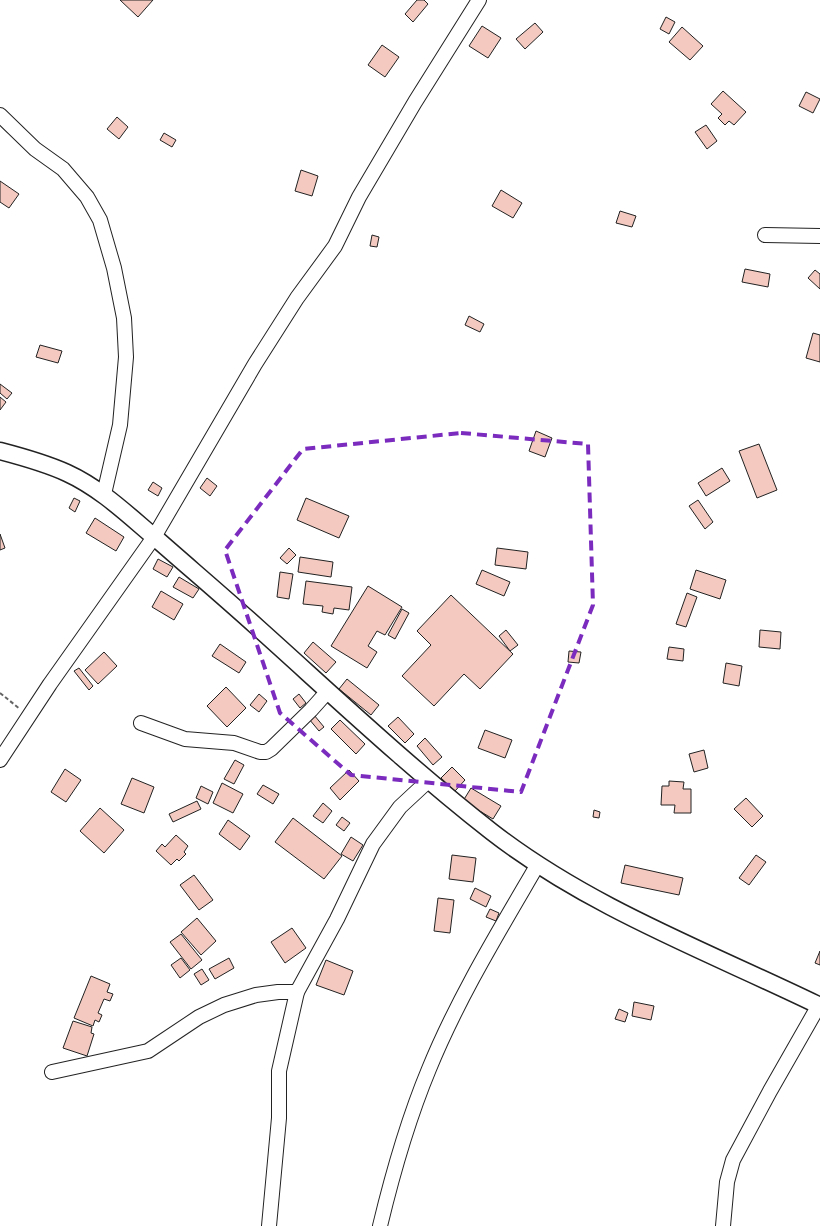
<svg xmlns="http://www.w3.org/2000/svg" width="820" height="1226" font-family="'Titillium Web',sans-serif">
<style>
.building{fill:#f3c9c0;stroke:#222}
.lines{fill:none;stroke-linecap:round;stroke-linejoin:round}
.minor-casing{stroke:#222;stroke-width:16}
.major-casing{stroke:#222;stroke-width:19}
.path{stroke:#646464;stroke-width:2;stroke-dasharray:4 2.5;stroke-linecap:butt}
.minor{stroke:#fff;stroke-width:14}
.major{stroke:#fff;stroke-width:16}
.marked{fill:none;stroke:#7b2cbf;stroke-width:4;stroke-dasharray:10 6;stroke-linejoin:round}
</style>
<rect width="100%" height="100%" fill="#fff"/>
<g class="building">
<path d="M120,0H153L138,17Z"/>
<path d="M417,0H424L428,4L413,22L405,14Z"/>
<path d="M666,17L675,22L669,34L660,29Z"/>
<path d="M535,23L543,32L525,49L516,39Z"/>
<path d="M482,26L501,38L488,58L469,46Z"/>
<path d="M682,27L703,46L690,60L669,42Z"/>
<path d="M382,45L399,57L385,77L368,65Z"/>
<path d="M723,91L746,112L734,125L729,121L725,125L718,118L722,114L711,104Z"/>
<path d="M806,92L820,99L813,113L799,106Z"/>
<path d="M117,117L128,127L119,139L107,129Z"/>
<path d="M706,125L717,141L707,149L695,132Z"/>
<path d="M164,133L176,140L172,147L160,140Z"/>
<path d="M301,170L318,176L312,196L295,191Z"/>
<path d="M0,181L19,194L9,208L0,202Z"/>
<path d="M501,190L522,203L513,218L492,206Z"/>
<path d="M620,211L636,216L632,227L616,223Z"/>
<path d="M372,235L379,237L377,247L370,246Z"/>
<path d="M745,269L770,274L768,287L742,282Z"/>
<path d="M815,270L820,274V289L808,278Z"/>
<path d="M469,316L484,324L480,332L465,325Z"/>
<path d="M813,333L820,335V362L806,358Z"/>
<path d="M40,345L62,351L58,363L36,357Z"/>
<path d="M0,384L12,393L7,399L0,393Z"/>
<path d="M0,397L6,402L0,410Z"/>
<path d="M536,431L552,438L545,457L529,451Z"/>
<path d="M759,444L777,490L757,498L739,451Z"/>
<path d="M722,468L730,481L706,496L698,483Z"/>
<path d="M207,478L217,486L210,496L200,488Z"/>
<path d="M153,482L162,488L158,496L148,490Z"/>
<path d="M74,498L80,501L75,512L69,508Z"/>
<path d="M306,498L349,516L339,538L297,520Z"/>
<path d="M698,500L713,522L705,529L689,506Z"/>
<path d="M95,518L124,537L116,551L86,533Z"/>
<path d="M0,534L5,548L0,550Z"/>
<path d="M289,548L296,555L287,564L280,558Z"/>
<path d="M497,548L528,552L526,569L495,565Z"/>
<path d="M300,557L333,562L331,577L298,572Z"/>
<path d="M158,559L173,567L167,577L153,569Z"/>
<path d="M482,570L510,582L504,596L476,584Z"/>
<path d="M696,570L726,580L720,599L690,589Z"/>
<path d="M280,572L293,574L289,599L277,597Z"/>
<path d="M179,577L199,589L193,598L173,587Z"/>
<path d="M306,581L352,587L349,610L334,608L333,614L322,612L323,606L303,604Z"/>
<path d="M368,586L402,607L385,635L377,631L368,646L377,652L367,668L331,646Z"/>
<path d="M161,591L183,604L174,620L152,607Z"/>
<path d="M687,593L697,597L686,627L676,624Z"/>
<path d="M451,595L513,654L480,689L464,674L434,706L402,676L431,645L417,631Z"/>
<path d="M402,609L409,613L395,639L388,635Z"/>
<path d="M506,630L518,645L510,651L499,636Z"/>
<path d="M760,630L781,632L780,649L759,647Z"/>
<path d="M313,642L336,662L326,673L304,653Z"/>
<path d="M220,644L246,662L239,673L212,656Z"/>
<path d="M669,647L684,649L683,661L667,659Z"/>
<path d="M569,651L581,652L579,663L568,662Z"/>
<path d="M104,652L117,666L98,684L85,670Z"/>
<path d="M726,663L742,666L739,686L723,683Z"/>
<path d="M79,668L93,686L89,690L74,671Z"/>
<path d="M347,679L379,705L371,715L339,689Z"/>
<path d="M226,687L246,708L227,727L207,706Z"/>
<path d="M259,694L267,701L259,712L250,705Z"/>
<path d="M299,694L306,703L300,708L293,699Z"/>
<path d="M314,715L324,727L319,731L309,719Z"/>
<path d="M398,717L414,734L405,743L388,726Z"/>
<path d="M340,720L365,744L356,754L331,729Z"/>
<path d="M485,730L512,740L505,758L478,748Z"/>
<path d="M425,738L442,757L433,765L417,746Z"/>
<path d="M704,750L708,768L694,772L689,754Z"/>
<path d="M235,760L244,765L234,784L224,779Z"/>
<path d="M452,767L465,780L455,791L441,778Z"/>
<path d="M65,769L81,780L66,802L51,792Z"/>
<path d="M349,770L359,781L340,800L330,788Z"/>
<path d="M132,778L154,787L144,813L121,804Z"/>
<path d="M669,781L684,782L683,789H691V813H674L675,805H661L662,786H669Z"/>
<path d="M222,783L243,794L233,813L213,803Z"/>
<path d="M263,785L279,794L273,804L257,794Z"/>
<path d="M201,786L213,792L208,804L196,798Z"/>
<path d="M471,788L501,806L493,819L463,801Z"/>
<path d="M746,798L763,816L752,827L734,809Z"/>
<path d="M197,801L201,809L173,822L169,814Z"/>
<path d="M323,803L332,811L323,823L313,816Z"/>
<path d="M100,808L124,830L104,853L80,831Z"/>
<path d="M594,810L600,812L599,818L593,817Z"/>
<path d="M342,817L350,823L344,831L336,825Z"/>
<path d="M293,818L342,856L324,879L275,842Z"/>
<path d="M228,820L250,836L240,850L219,834Z"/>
<path d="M176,835L188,846L184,852L186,854L179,861L177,859L171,865L156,851L162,844L165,847Z"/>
<path d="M351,837L363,845L353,861L341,854Z"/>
<path d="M452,855L476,858L473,882L449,879Z"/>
<path d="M756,855L766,862L749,885L739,878Z"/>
<path d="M625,865L683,878L679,895L621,883Z"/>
<path d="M194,875L213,900L199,910L180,885Z"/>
<path d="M475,888L491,896L486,907L470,899Z"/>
<path d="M438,898L454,900L450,933L434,931Z"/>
<path d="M490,909L499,913L496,921L486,917Z"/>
<path d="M197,918L216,941L201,955L181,932Z"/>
<path d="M292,928L306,948L285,963L271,942Z"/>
<path d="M181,934L202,960L191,969L170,942Z"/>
<path d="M820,951V965L815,963Z"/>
<path d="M181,958L190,970L180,978L171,965Z"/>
<path d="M229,958L234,968L215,979L209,969Z"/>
<path d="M326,960L353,971L344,995L316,985Z"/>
<path d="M202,969L209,980L201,985L194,974Z"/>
<path d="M91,976L110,984L107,992L113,994L110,1001L104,999L98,1013L102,1015L99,1022L95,1020L93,1026L74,1018Z"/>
<path d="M634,1002L654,1006L651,1020L632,1016Z"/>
<path d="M619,1009L628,1013L625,1022L615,1019Z"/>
<path d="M73,1021L92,1027L91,1033L94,1034L87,1056L63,1048Z"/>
</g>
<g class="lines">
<g class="minor-casing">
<g id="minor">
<path d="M0,115L35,149L63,169L87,197L100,220L114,268L124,318L126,357L120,425L104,494"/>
<path d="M765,235L820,236"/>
<path d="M141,723L185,739L234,743L260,752H266L271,749L311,710L328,691"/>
<path d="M0,760L50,684L154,537L255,364L297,298L335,246L359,197L415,102L479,0"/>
<path d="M52,1072L148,1051L199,1017L224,1005L256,995L278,992H297"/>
<path d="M269,1226L279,1118V1071L297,992L337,919L373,844L400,807L428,781"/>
<path d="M380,1226C392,1176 409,1117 429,1069C458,998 499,931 538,864"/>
<path d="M723,1226L727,1182L733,1160L770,1091L819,1005"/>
</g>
</g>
<g class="major-casing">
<path id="major" d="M0,451C23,457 45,463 67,473C102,489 130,517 159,541C192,570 225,598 257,627C335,697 410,768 492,832C590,908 709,952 820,1006"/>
</g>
<path class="path" d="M0,693L20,709"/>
<use href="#minor" class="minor"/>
<use href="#major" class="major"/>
</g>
<path class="marked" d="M461,433L588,444L593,605L521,792L351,775L280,713L225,550L303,449Z"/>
</svg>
